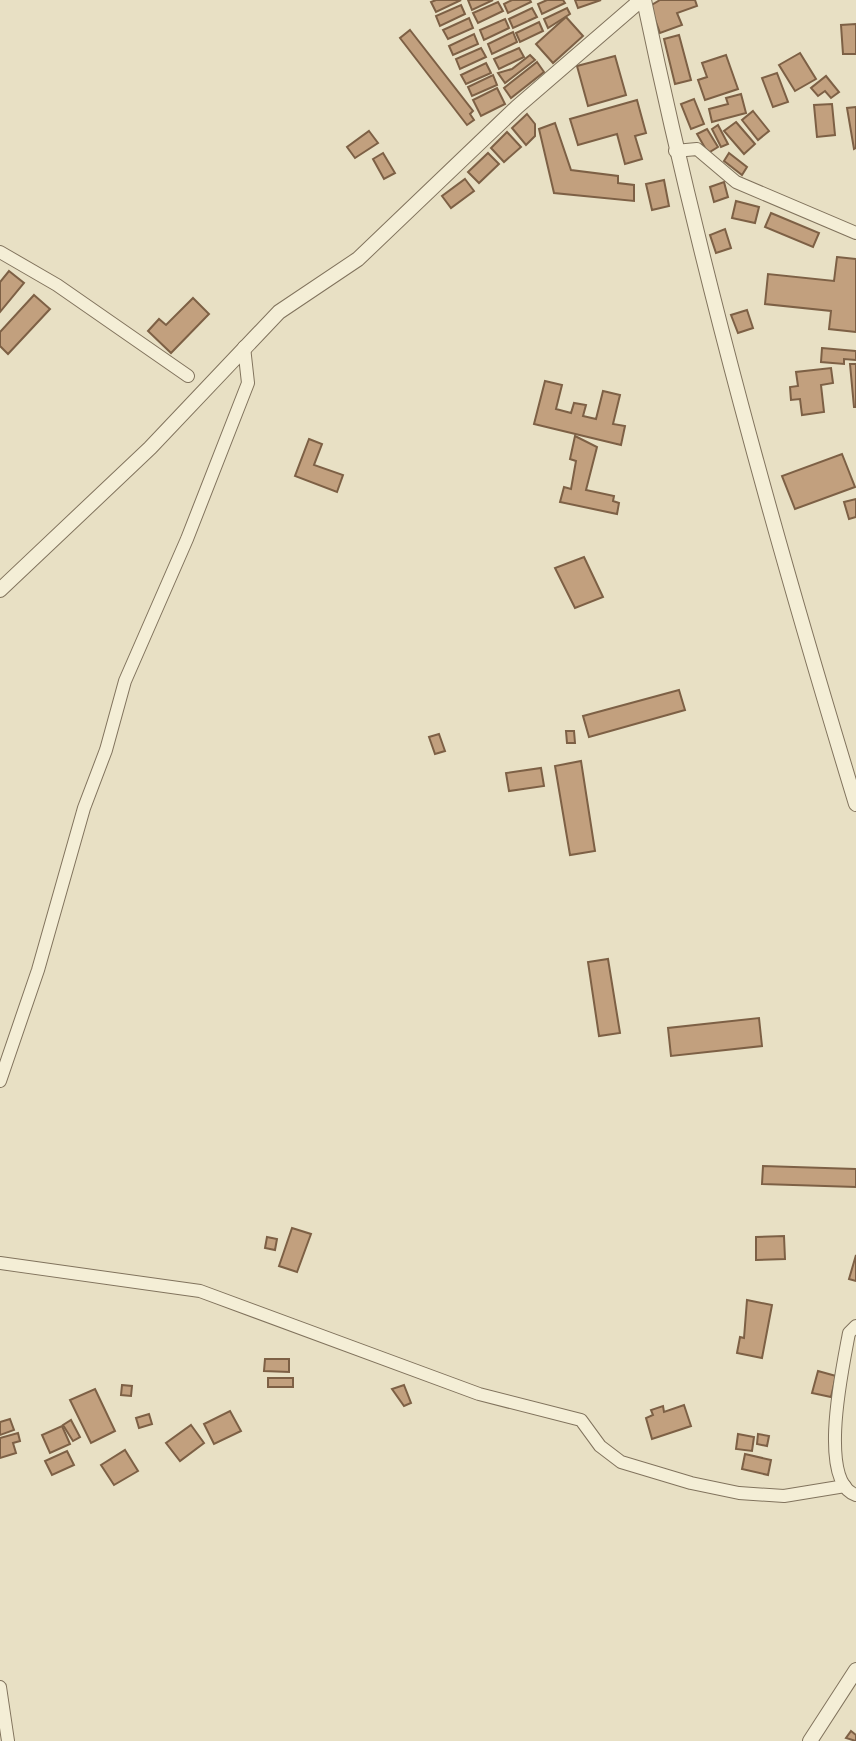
<svg xmlns="http://www.w3.org/2000/svg" width="856" height="1741" font-family="Georgia,serif">
<style>
.building{fill:#c2a07e;stroke:#7d6045;stroke-width:2}
.lines{fill:none;stroke-linecap:round;stroke-linejoin:round}
.minor-casing{stroke:#81735d;stroke-width:14}
.tertiary-casing{stroke:#81735d;stroke-width:16}
.minor{stroke:#f4eed6;stroke-width:12}
.tertiary{stroke:#f4eed6;stroke-width:14}
</style>
<rect width="100%" height="100%" fill="#e8e0c4"/>
<g class="building">
<path d="M436,0H461L436,12L431,2Z"/>
<path d="M468,0H493L472,10Z"/>
<path d="M512,0H530L531,2L508,13L504,4Z"/>
<path d="M547,0H563L565,3L542,14L538,4Z"/>
<path d="M575,0H601L578,8Z"/>
<path d="M660,0H695L697,6L677,13L682,25L660,33L650,6Z"/>
<path d="M498,2L503,11L478,23L473,13Z"/>
<path d="M461,5L465,14L440,26L436,16Z"/>
<path d="M532,8L537,17L513,28L509,19Z"/>
<path d="M567,8L570,14L548,28L544,19Z"/>
<path d="M566,17L583,36L553,63L536,44Z"/>
<path d="M469,18L473,28L448,39L443,30Z"/>
<path d="M505,19L509,28L484,40L480,30Z"/>
<path d="M539,22L543,31L520,42L516,33Z"/>
<path d="M856,24V54H843L841,25Z"/>
<path d="M410,30L473,111L470,114L474,120L467,125L400,38Z"/>
<path d="M513,32L517,42L492,54L488,44Z"/>
<path d="M474,34L478,44L453,55L449,46Z"/>
<path d="M679,35L691,80L675,84L664,39Z"/>
<path d="M481,48L486,57L460,69L456,59Z"/>
<path d="M519,48L524,57L499,69L494,59Z"/>
<path d="M800,53L816,79L795,91L779,65Z"/>
<path d="M530,55L535,60L505,83L498,73L512,69Z"/>
<path d="M726,55L738,89L705,100L698,80L707,77L702,63Z"/>
<path d="M615,56L626,95L588,106L577,66Z"/>
<path d="M537,62L544,72L511,98L504,88Z"/>
<path d="M486,63L491,73L466,84L461,75Z"/>
<path d="M777,73L788,102L773,107L762,78Z"/>
<path d="M493,75L497,85L472,96L468,87Z"/>
<path d="M826,76L839,92L831,98L825,91L818,96L811,88Z"/>
<path d="M497,88L505,104L481,116L473,100Z"/>
<path d="M741,94L746,113L712,122L709,109L728,104L726,98Z"/>
<path d="M694,99L704,124L691,129L681,104Z"/>
<path d="M637,100L646,133L635,136L642,159L625,164L617,134L578,145L570,119Z"/>
<path d="M832,104L835,135L817,137L814,105Z"/>
<path d="M856,107V148L854,149L847,108Z"/>
<path d="M753,111L769,131L758,140L742,120Z"/>
<path d="M527,114L535,124V136L526,145L512,128Z"/>
<path d="M736,122L755,144L744,154L724,131Z"/>
<path d="M555,123L571,170L618,176V183L634,185V201L554,193L539,129Z"/>
<path d="M718,125L728,144L721,147L712,129Z"/>
<path d="M707,129L718,147L708,153L697,134Z"/>
<path d="M369,131L378,143L355,158L347,147Z"/>
<path d="M507,132L521,147L504,162L491,148Z"/>
<path d="M383,153L395,173L384,179L373,159Z"/>
<path d="M488,153L499,164L479,183L468,172Z"/>
<path d="M729,153L747,167L742,175L724,161Z"/>
<path d="M465,179L474,191L451,208L442,196Z"/>
<path d="M664,180L669,206L652,210L646,184Z"/>
<path d="M724,182L728,197L714,202L710,187Z"/>
<path d="M736,201L759,207L755,223L732,218Z"/>
<path d="M771,213L819,233L813,247L765,227Z"/>
<path d="M725,229L731,248L716,253L710,235Z"/>
<path d="M837,257L856,259V332L829,329L831,311L765,304L768,274L834,281Z"/>
<path d="M9,271L24,283L0,312V282Z"/>
<path d="M34,295L50,309L8,354L0,346V332Z"/>
<path d="M193,298L209,314L171,353L148,331L159,319L166,325Z"/>
<path d="M747,310L753,328L738,333L731,315Z"/>
<path d="M822,348L856,351V360L844,359V364L821,362Z"/>
<path d="M850,364H856V407H854Z"/>
<path d="M831,368L833,383L821,385L824,412L802,415L800,399L791,400L790,387L798,386L796,372Z"/>
<path d="M545,381L562,385L556,409L571,413L574,403L586,405L583,416L596,419L603,391L620,395L613,424L625,426L621,445L534,424Z"/>
<path d="M575,436L597,447L586,490L614,496L613,501L619,503L617,514L560,502L564,487L571,489L576,461L570,459Z"/>
<path d="M309,439L322,444L314,465L343,475L337,492L295,476Z"/>
<path d="M842,454L855,487L795,509L782,476Z"/>
<path d="M856,499V517L849,519L844,502Z"/>
<path d="M584,557L603,597L575,608L555,568Z"/>
<path d="M679,690L685,710L589,737L583,716Z"/>
<path d="M566,731H574L575,743H567Z"/>
<path d="M439,734L445,751L435,754L429,737Z"/>
<path d="M581,761L595,851L570,855L555,766Z"/>
<path d="M541,768L544,786L509,791L506,773Z"/>
<path d="M608,959L620,1033L599,1036L588,962Z"/>
<path d="M759,1018L762,1046L671,1056L668,1028Z"/>
<path d="M763,1166L856,1169V1187L762,1184Z"/>
<path d="M292,1228L311,1234L297,1272L279,1266Z"/>
<path d="M784,1236L785,1259L756,1260V1237Z"/>
<path d="M267,1237L277,1239L275,1250L265,1248Z"/>
<path d="M856,1255V1281L849,1279Z"/>
<path d="M747,1300L772,1305L762,1358L737,1353L740,1337L744,1338Z"/>
<path d="M265,1359H289V1372L264,1371Z"/>
<path d="M818,1371L836,1376L831,1397L812,1393Z"/>
<rect x="268" y="1378" width="25" height="9"/>
<path d="M122,1385L132,1386L131,1396L121,1395Z"/>
<path d="M404,1385L411,1403L404,1406L392,1389Z"/>
<path d="M95,1389L115,1431L91,1443L70,1400Z"/>
<path d="M684,1405L691,1426L652,1439L646,1418L653,1415L651,1410L663,1406L664,1412Z"/>
<path d="M230,1411L241,1431L214,1444L204,1424Z"/>
<path d="M149,1414L152,1424L139,1428L136,1418Z"/>
<path d="M10,1419L14,1430L0,1435V1422Z"/>
<path d="M71,1420L80,1437L73,1441L63,1425Z"/>
<path d="M191,1425L204,1443L180,1461L166,1443Z"/>
<path d="M62,1426L70,1444L50,1453L42,1435Z"/>
<path d="M18,1433L20,1441L13,1443L16,1453L0,1458V1438Z"/>
<path d="M738,1434L754,1437L752,1451L736,1449Z"/>
<path d="M758,1434L769,1436L767,1446L757,1444Z"/>
<path d="M125,1450L138,1471L114,1485L101,1465Z"/>
<path d="M67,1451L74,1465L52,1475L45,1461Z"/>
<path d="M745,1454L771,1460L768,1475L742,1469Z"/>
<path d="M851,1731L856,1735V1741L846,1738Z"/>
</g>
<g class="lines">
<g class="minor-casing">
<g id="minor">
<path d="M675,151L697,149L736,182L856,233"/>
<path d="M0,252L57,285L188,376"/>
<path d="M0,1081L38,970L84,808L106,750L125,681L187,539L248,383L244,347"/>
<path d="M0,1263L200,1291L479,1394L581,1420L600,1446L621,1462L691,1483L739,1493L784,1496L845,1486"/>
<path d="M856,1326L849,1333C843,1366 817,1482 856,1495"/>
<path d="M0,1687L8,1741"/>
</g>
</g>
<g class="tertiary-casing">
<g id="tertiary">
<path d="M644,0C701,272 775,538 856,804"/>
<path d="M0,590L150,448L279,312L358,259L517,107L641,0"/>
<path d="M810,1741L856,1670"/>
</g>
</g>
<use href="#minor" class="minor"/>
<use href="#tertiary" class="tertiary"/>
</g>
</svg>
